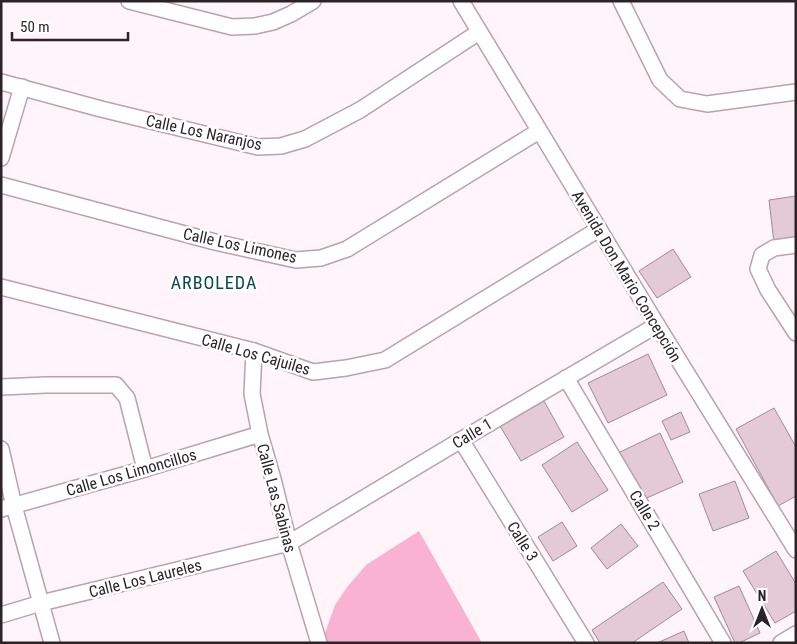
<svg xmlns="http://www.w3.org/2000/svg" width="797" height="644" font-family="'Roboto Condensed',sans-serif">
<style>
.green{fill:#f9b2d2}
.building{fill:#e3cad5;stroke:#a18a94}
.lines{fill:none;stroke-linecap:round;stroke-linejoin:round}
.minor-casing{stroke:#baa2ac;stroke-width:18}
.minor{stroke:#fff;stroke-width:15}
.labels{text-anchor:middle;stroke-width:5;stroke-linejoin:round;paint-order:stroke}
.street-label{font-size:16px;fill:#2c2327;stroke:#fff}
.neighbourhood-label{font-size:18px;letter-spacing:1px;fill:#08494d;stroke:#fff}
</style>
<rect width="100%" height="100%" fill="#fff4f9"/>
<path class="green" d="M419,531L482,643H327L325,633L335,605L348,586L366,565Z"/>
<g class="building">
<path d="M796,196V240L774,243L769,200Z"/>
<path d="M673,249L691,277L657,298L639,271Z"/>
<path d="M648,354L667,395L608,423L588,383Z"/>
<path d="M544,401L564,437L521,461L500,426Z"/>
<path d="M774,408L796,447V496L778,506L736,429Z"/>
<path d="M681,412L690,432L671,440L662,421Z"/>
<path d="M660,433L683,482L640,501L618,453Z"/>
<path d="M577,442L608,490L572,512L542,465Z"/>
<path d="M735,481L749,518L713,531L699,494Z"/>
<path d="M562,522L577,546L553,561L538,537Z"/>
<path d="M621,524L638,546L607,569L591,548Z"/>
<path d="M776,551L796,584V611L775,623L743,571Z"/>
<path d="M663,582L682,609L632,643H600L592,630Z"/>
<path d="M739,586L760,633L739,643H735L714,597Z"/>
<path d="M684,631L689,643H657Z"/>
</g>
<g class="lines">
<g class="minor-casing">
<g id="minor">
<path d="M129,1L232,27L255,26L273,22L291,14L313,1"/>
<path d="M461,1L657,325L796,550"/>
<path d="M621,1L660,80L680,99L707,104L796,92"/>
<path d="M1,82L101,109L258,147L281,146L305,139L360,110L479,32"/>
<path d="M1,158L22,87"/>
<path d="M1,185L215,242L296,260L321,258L347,249L539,131"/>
<path d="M796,245L774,248L762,255L758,269L768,290L796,333"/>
<path d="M1,287L254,351L313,372L346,368L385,360L599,229"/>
<path d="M254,351L252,394L260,434L273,479L289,543L319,643"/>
<path d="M566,378L723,643"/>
<path d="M1,387L46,385H116L127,398L145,469"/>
<path d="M461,440L586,643"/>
<path d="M1,449L14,506L52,643"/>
<path d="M1,509L145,469L260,434"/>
<path d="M1,615L41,603L289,543L461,440L657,325"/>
<path d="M781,643L796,634"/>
</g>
</g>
<use href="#minor" class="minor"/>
</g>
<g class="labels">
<g class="street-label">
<text transform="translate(204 132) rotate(12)" y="6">Calle Los Naranjos</text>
<text transform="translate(240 245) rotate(12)" y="6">Calle Los Limones</text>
<text transform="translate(627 276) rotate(59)" y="6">Avenida Don Mario Concepción</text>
<text transform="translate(256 354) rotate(16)" y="6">Calle Los Cajuiles</text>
<text transform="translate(472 433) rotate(-31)" y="6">Calle 1</text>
<text transform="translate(131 472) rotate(-16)" y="6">Calle Los Limoncillos</text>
<text transform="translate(277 498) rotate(75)" y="6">Calle Las Sabinas</text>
<text transform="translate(645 510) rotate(59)" y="6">Calle 2</text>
<text transform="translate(523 541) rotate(58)" y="6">Calle 3</text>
<text transform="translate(145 578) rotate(-14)" y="6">Calle Los Laureles</text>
</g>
<g class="neighbourhood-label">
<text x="214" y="289">ARBOLEDA</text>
</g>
</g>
<rect width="797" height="644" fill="none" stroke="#2c2327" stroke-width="5"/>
<g transform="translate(762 609)" stroke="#ffffff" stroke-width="4" paint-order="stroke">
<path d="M0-4L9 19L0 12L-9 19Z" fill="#2c2327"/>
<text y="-8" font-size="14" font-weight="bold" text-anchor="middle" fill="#2c2327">N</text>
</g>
<path d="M12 32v8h116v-8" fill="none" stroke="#2c2327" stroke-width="2.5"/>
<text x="20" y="32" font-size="15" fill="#2c2327" stroke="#ffffff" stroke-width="4" paint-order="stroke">50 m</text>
</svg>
